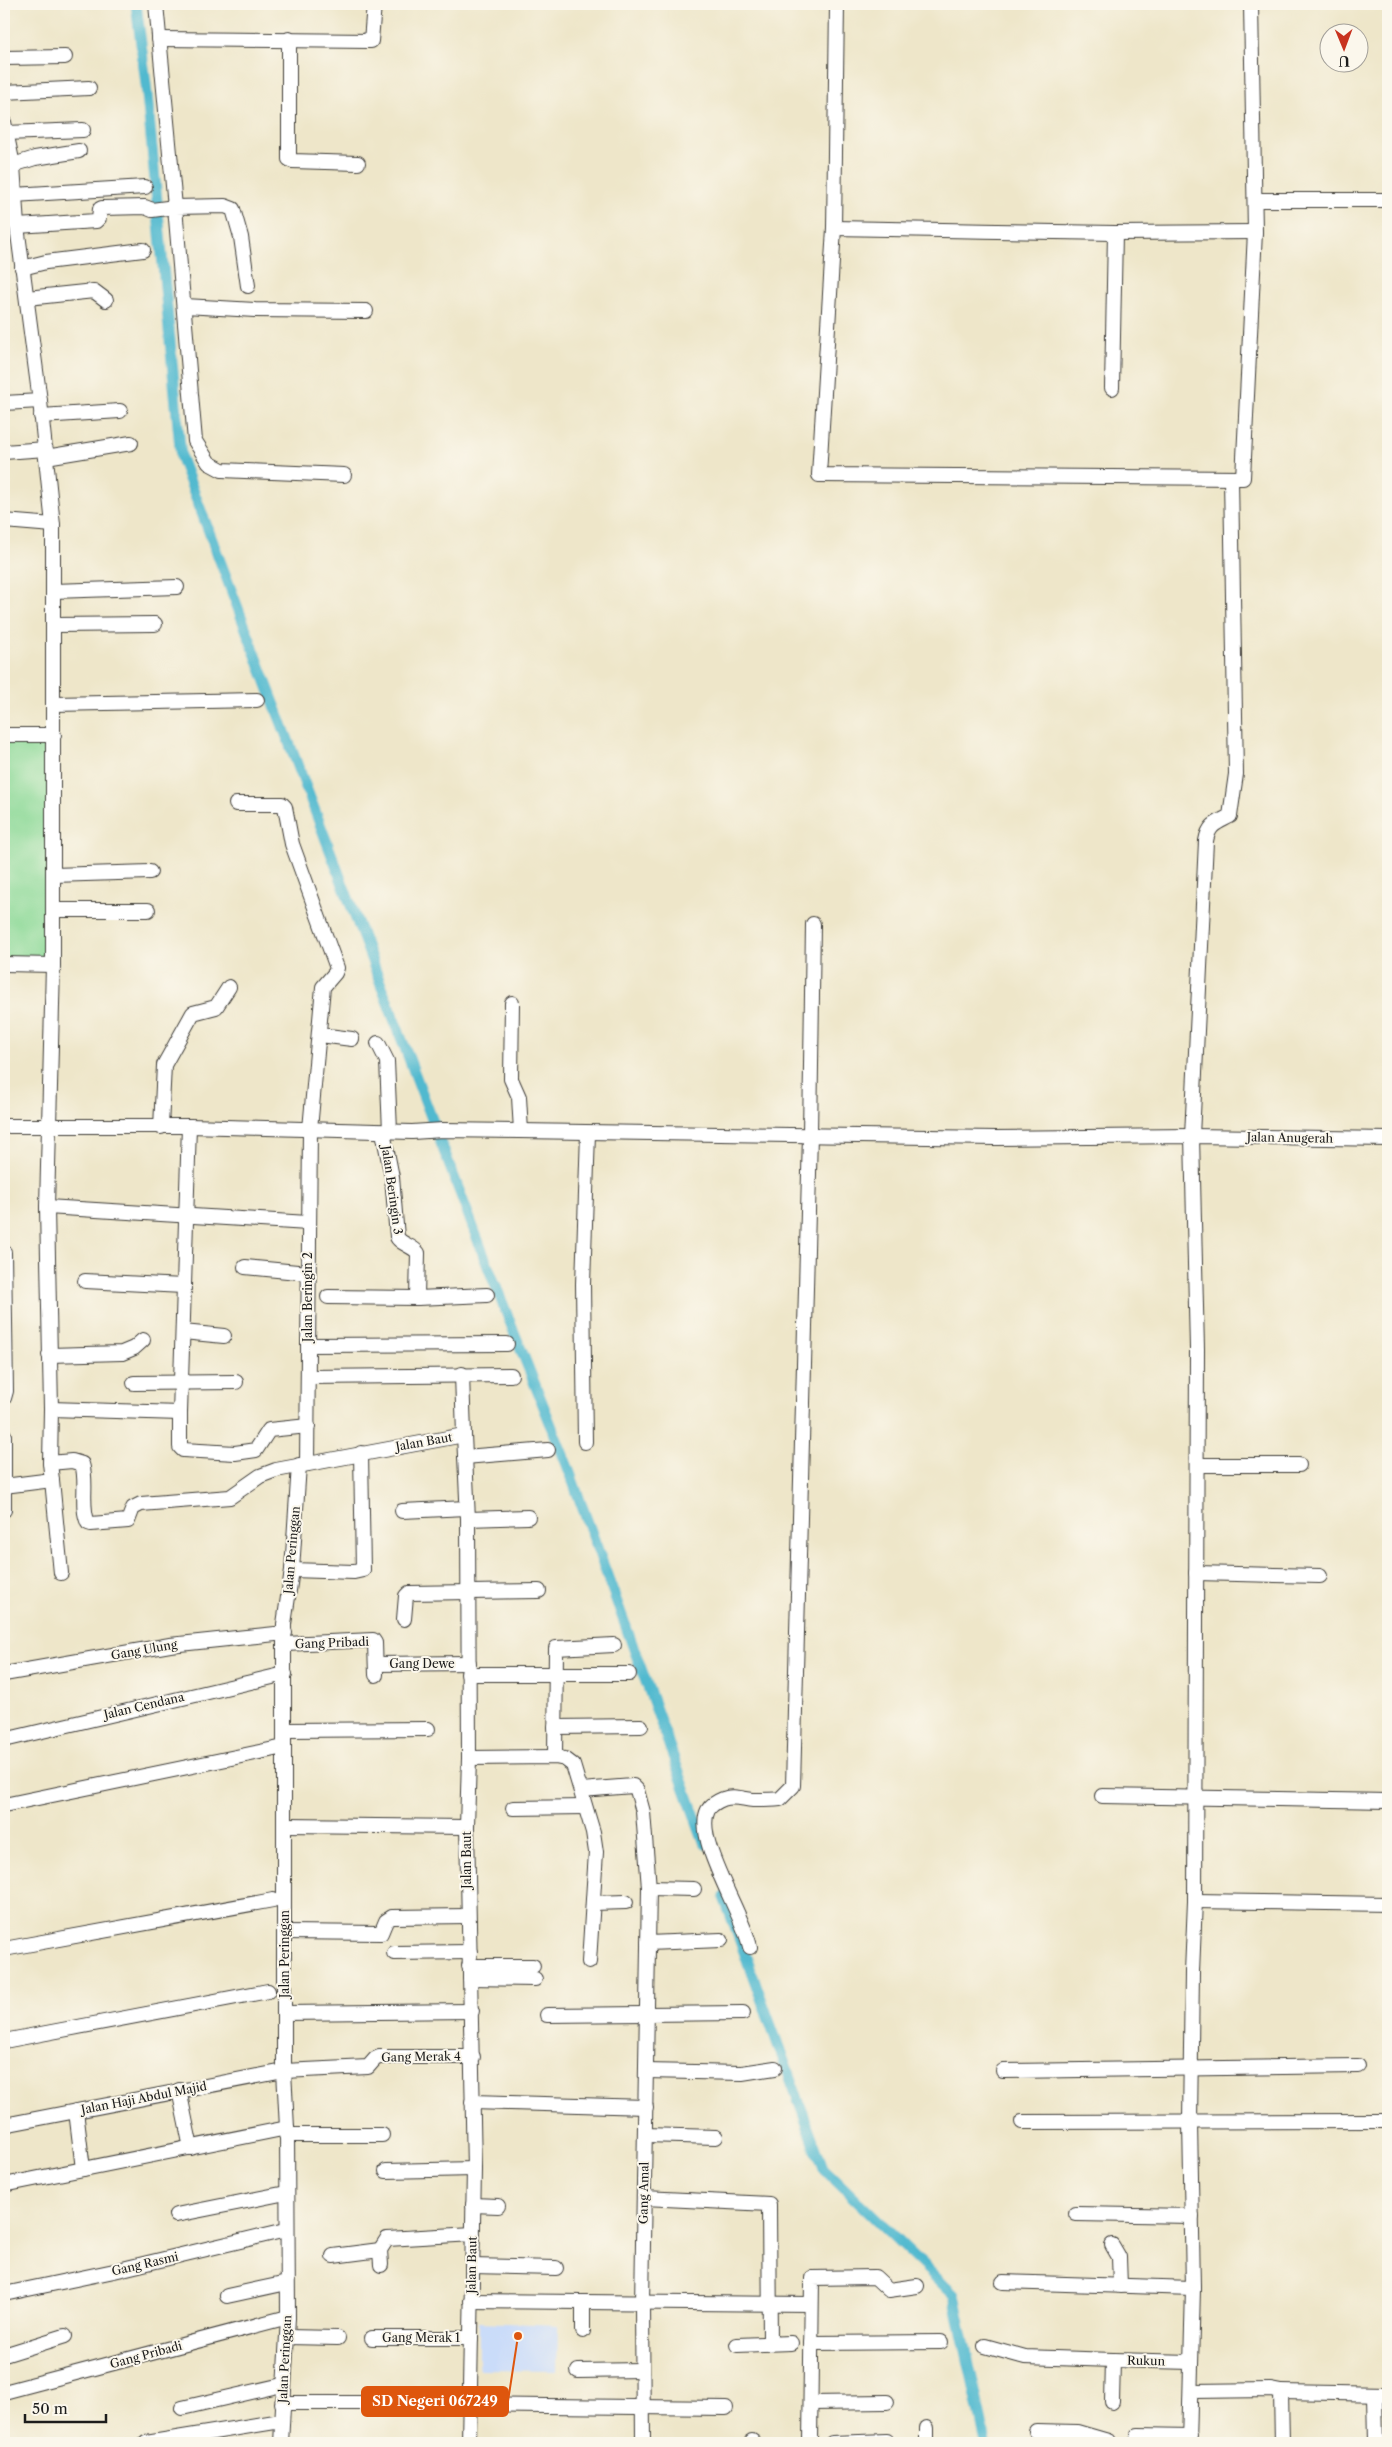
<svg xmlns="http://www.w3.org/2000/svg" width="1392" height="2447" font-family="'Libre Caslon Text',serif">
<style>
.built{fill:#cadcf9}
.green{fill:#8cd997;stroke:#547a5a}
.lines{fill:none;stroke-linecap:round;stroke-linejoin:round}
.canal{stroke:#51b9cf;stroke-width:11}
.minor-casing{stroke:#3c3a36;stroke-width:16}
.minor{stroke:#fff;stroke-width:14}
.labels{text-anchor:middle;stroke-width:4;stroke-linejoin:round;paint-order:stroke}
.street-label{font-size:12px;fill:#1c1c1c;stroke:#fbf7ec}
.leader{fill:none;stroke:#de560d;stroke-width:2}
.callout-dot{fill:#de560d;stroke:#fbf7ec;stroke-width:2}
.callout{fill:#de560d;stroke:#de560d;stroke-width:2}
.callout-label{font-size:14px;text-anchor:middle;font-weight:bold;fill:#fff}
</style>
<rect width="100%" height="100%" fill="#fbf7ec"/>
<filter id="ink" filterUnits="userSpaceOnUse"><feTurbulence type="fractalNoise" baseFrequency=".02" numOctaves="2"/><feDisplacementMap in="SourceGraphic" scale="10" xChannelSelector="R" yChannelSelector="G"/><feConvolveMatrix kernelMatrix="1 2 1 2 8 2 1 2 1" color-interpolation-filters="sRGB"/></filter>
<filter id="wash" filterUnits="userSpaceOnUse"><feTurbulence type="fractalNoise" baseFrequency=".0096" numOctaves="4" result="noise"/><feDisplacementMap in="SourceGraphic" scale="20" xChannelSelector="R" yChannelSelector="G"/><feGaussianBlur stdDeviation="1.12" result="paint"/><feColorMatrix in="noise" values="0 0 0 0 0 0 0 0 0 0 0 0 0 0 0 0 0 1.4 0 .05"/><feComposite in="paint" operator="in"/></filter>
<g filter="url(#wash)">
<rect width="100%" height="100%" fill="#eee6c9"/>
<path class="built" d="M479,2322L558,2325L557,2371L479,2370Z"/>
<path class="green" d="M4,740H50L47,958H4Z"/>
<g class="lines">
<g class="canal">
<path d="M136,4L146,84L181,458L487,1264L567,1465L705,1844"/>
<path d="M724,1897L823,2168L954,2295L986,2443"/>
</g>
</g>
</g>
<g filter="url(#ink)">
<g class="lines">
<g class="minor-casing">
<g id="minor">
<path d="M837,4L834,228L819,475L1243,478L1255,232L1251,4"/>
<path d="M159,39L371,41L374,4"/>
<path d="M289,39V159L292,161L358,163"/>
<path d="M4,58L65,57"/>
<path d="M4,92L89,88"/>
<path d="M4,122L13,165L17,226L40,401L53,525V965L47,1207L51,1409L50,1463L52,1480L4,1486"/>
<path d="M6,133L83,130"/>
<path d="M13,165L35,158L79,151"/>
<path d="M14,195L145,187"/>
<path d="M1255,200H1388"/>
<path d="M17,226L96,221L99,218L100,209L102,208L145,207L152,210L175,207L156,4"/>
<path d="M834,228L1115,233L1255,232"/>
<path d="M22,268L46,262L143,250"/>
<path d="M248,286L241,237L233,209L225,206L175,207L195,441L209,463L222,470L344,475"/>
<path d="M27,298L94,291L106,300"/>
<path d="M185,306L255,310L366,311"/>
<path d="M1112,388L1115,233"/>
<path d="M4,403L40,401"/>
<path d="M41,416L120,411"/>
<path d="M4,452L46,449"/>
<path d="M46,457L131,443"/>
<path d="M4,521L53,525"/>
<path d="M53,591L177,587"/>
<path d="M54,625L155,624"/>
<path d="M54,704L257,700"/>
<path d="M4,735H54"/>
<path d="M236,804H282L285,807L292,844L337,968L335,973L323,987L310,1129L307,1464"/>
<path d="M53,875L150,872"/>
<path d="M53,910H148"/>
<path d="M4,964L53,965"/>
<path d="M512,1003L511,1079L519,1097L521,1131"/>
<path d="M320,1035L352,1039"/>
<path d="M378,1043L387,1061L390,1131"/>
<path d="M4,1126H189L412,1132L443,1130L996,1138L1192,1136L1388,1139"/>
<path d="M161,1127L164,1065L193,1013L216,1007L229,987"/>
<path d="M383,1132L392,1177L397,1237C400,1244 412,1245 418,1253L417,1298"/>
<path d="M47,1207L308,1223"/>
<path d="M4,1252L6,1391L4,1398"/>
<path d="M245,1267L308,1273"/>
<path d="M85,1281L183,1286"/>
<path d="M328,1297L417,1298L487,1295"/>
<path d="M183,1332L224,1336"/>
<path d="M308,1345L507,1344"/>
<path d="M49,1355L122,1353L134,1348L143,1340"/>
<path d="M462,1374L464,1435"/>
<path d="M308,1377L511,1375"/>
<path d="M134,1383L236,1382"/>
<path d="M51,1409L180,1413L189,1126"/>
<path d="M180,1413V1447L183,1450L235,1453L256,1450L269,1430L308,1426"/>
<path d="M4,1435V1510"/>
<path d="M585,1442L583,1284L588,1133"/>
<path d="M465,1457L548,1450"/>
<path d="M50,1463L72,1461L82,1464C88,1482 80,1506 88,1523L91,1524L128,1521L133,1508L141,1504L230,1497L260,1476L276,1470L464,1435L468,1519L469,1758L467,1827L474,2169L469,2443"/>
<path d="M1197,1465H1299"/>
<path d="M52,1480L61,1573"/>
<path d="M402,1511L467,1508"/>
<path d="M468,1519L528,1517"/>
<path d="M292,1570L354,1572L363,1570L361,1453"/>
<path d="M1196,1573L1320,1576"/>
<path d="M404,1619L406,1596L409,1593L539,1591"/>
<path d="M285,1644L373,1640L375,1643L376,1675"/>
<path d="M376,1664L469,1663"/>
<path d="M4,1674L170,1645L285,1633"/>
<path d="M468,1674H629"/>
<path d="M555,1727L641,1726"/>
<path d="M285,1730L428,1729"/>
<path d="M4,1740L285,1674"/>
<path d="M555,1757L556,1648L614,1645"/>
<path d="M469,1758L555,1757L565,1759L573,1765L593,1832L596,1852L589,1962"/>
<path d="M581,1790L633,1786L637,1790L643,1812L649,1888L642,2303L643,2443"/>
<path d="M1102,1796L1388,1801"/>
<path d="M4,1805L284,1747"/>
<path d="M513,1808L585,1807"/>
<path d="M285,1825L467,1827"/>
<path d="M649,1888L694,1889"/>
<path d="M1195,1901L1388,1904"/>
<path d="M593,1903L626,1902"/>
<path d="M284,1932L381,1933L386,1921L392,1917L468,1916"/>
<path d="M648,1943L721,1940"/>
<path d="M750,1947C744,1915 693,1839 708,1810C711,1805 718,1801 723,1799C734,1795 742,1799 753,1800C762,1800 771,1800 780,1799L793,1786L810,1135L813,924"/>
<path d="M4,1949L273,1900"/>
<path d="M394,1953L470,1952"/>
<path d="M469,1966H533"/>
<path d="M470,1978L535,1979"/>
<path d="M284,2013L472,2011"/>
<path d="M547,2015L743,2013"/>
<path d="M4,2041L268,1991"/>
<path d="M646,2071L742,2073L775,2068"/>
<path d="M1003,2071L1358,2066"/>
<path d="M179,2090L191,2148"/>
<path d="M472,2102L646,2107"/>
<path d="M76,2111L83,2169"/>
<path d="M1022,2122L1388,2121"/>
<path d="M4,2125L284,2071L368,2067L375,2059L379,2057H473"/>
<path d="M286,2135H382"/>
<path d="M645,2135L716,2137"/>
<path d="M386,2171L474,2169"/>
<path d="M4,2185L287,2128"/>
<path d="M644,2198L769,2204L770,2343"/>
<path d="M473,2205L498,2206"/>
<path d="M1076,2214L1192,2216"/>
<path d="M176,2215L286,2193"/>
<path d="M1112,2245L1119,2257L1120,2286"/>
<path d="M333,2256L380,2250"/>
<path d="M381,2265L380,2250L387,2239L473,2234"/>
<path d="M472,2266L556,2268"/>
<path d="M1003,2282L1193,2288"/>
<path d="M4,2294L114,2271L286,2230"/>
<path d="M227,2296L287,2283"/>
<path d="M471,2301L811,2304"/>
<path d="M583,2331V2302"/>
<path d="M287,2337L338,2338"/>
<path d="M372,2338H471"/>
<path d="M811,2343L941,2342"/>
<path d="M737,2345L791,2343"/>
<path d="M985,2346L1025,2357L1113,2360"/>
<path d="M4,2355L65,2336"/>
<path d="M578,2371L642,2370"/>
<path d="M1192,2391L1271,2390L1281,2392L1282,2443"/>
<path d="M4,2392L288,2317"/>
<path d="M1281,2392L1388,2394"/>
<path d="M1375,2394L1376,2443"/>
<path d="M1112,2402L1113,2360L1191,2362"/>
<path d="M282,2403H364"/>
<path d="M811,2403L887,2402"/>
<path d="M469,2405L726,2408"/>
<path d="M182,2408L282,2385"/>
<path d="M927,2428V2443"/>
<path d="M1036,2431L1077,2432L1108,2441L1109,2443"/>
<path d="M1138,2435L1190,2436"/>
<path d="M146,2443L281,2421"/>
<path d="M281,2443L288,2317L287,2128L284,2071V1624L292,1570L299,1465"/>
<path d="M752,2443V2441"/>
<path d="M810,2443L812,2278L875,2277L889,2290L917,2286"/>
<path d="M832,2443L887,2441"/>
<path d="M1189,2443L1193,2288L1190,2122L1192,1972L1195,1901L1197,1349L1192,1136L1206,841C1209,824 1217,823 1230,816L1236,774L1231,478"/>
</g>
</g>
<use href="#minor" class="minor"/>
</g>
</g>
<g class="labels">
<g class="street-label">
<text transform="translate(1290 1138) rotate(1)" y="4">Jalan Anugerah</text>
<text transform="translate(392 1190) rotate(82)" y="4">Jalan Beringin 3</text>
<text transform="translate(308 1297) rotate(-90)" y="4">Jalan Beringin 2</text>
<text transform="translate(424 1442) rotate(-10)" y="4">Jalan Baut</text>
<text transform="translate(292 1550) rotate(-85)" y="4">Jalan Peringgan</text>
<text transform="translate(332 1643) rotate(-2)" y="4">Gang Pribadi</text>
<text transform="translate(144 1650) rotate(-10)" y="4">Gang Ulung</text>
<text x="422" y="1668">Gang Dewe</text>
<text transform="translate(144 1706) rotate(-13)" y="4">Jalan Cendana</text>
<text transform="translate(467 1860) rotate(-90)" y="4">Jalan Baut</text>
<text transform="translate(285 1954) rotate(-90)" y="4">Jalan Peringgan</text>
<text transform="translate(421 2057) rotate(-1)" y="4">Gang Merak 4</text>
<text transform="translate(144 2098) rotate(-11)" y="4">Jalan Haji Abdul Majid</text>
<text transform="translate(644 2193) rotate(-89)" y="4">Gang Amal</text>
<text transform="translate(145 2264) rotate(-13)" y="4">Gang Rasmi</text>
<text transform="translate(472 2265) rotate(-89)" y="4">Jalan Baut</text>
<text x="421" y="2342">Gang Merak 1</text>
<text transform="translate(146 2355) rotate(-15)" y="4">Gang Pribadi</text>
<text transform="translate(285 2359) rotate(-87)" y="4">Jalan Peringgan</text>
<text transform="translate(1146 2361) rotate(1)" y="4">Rukun</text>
</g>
</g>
<path class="leader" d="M518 2336L508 2401"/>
<circle class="callout-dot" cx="518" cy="2336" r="5"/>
<rect class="callout" x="362" y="2387" width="146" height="29" rx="5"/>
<g class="callout-label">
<text x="435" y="2406">SD Negeri 067249</text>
</g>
<rect width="1392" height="2447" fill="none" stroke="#fbf7ec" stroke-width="20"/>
<g transform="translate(1344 48) rotate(179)"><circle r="24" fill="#fbf7ec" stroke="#a29f99"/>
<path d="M0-4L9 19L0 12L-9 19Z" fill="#c8321e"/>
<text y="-8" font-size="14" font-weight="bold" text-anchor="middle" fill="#1c1c1c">U</text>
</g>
<path d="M25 2414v8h81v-8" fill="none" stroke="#1c1c1c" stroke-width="2.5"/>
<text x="32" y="2414" font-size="15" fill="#1c1c1c" stroke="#fbf7ec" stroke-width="4" paint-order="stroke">50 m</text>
</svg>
